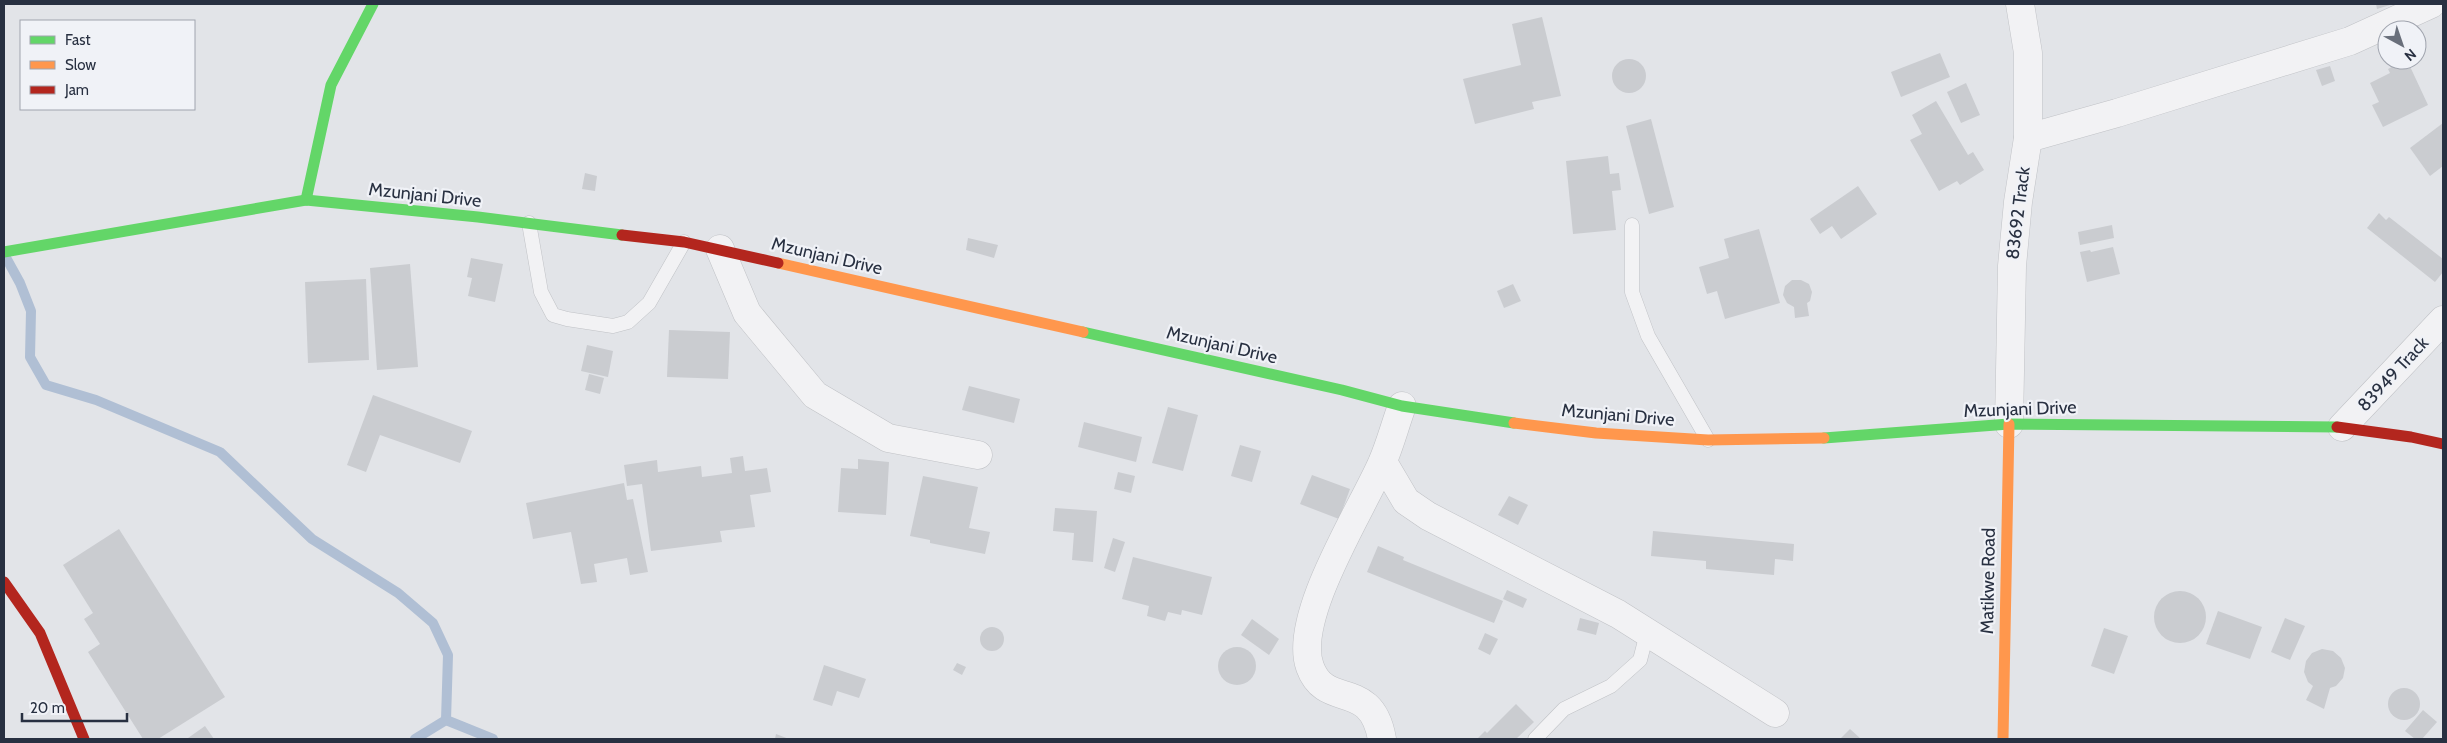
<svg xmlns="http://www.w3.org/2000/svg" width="2447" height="743" font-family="Cabin,sans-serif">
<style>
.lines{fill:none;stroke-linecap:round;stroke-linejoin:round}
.stream{stroke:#b0bfd4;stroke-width:10}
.building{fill:#caccd0}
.lane-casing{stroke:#c0c2c6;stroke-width:15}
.street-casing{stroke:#c0c2c6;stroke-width:29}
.lane{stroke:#f2f2f4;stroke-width:14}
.street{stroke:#f2f2f4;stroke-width:28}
.fast{stroke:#63d668;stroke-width:11}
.slow{stroke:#ff974d;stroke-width:11}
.jam{stroke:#b3261e;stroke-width:11}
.labels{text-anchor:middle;stroke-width:4.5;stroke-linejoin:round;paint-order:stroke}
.street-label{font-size:18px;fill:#283041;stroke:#f0f2f7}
</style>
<rect width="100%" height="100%" fill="#e2e4e8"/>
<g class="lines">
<g class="stream">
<path d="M4,254L20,283L31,311L30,357L46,385L96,400L220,452L312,539L398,593L433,623L448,655L446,720L493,739"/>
<path d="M415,739L446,720"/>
</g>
</g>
<g class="building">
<path d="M2376,4H2393L2377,9Z"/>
<path d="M1542,17L1561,96L1532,102L1534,109L1475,124L1463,79L1521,65L1512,24Z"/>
<path d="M1940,53L1950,77L1901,97L1891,72Z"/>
<circle cx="1629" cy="76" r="17"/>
<path d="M2405,60H2407L2428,105L2383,127L2372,105L2379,102L2370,83L2390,73L2388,69Z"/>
<path d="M2330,66L2335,81L2322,86L2316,70Z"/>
<path d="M1966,83L1980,115L1961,123L1947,92Z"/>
<path d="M1936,101L1968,155L1973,152L1984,170L1960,185L1957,181L1939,191L1910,140L1922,134L1912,115Z"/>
<path d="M1651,119L1674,207L1649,214L1626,126Z"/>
<path d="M2443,123V166L2430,176L2410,148Z"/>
<path d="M1608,156L1610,174L1619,173L1621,190L1612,191L1616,230L1573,234L1566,161Z"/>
<path d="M585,173L597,176L595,191L582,189Z"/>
<path d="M1858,186L1877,214L1841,239L1832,226L1820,234L1810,219Z"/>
<path d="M2379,213L2386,220L2389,217L2443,259V272L2435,282L2367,228Z"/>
<path d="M2112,225L2114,238L2080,245L2078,232Z"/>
<path d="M1759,229L1780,303L1725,319L1717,291L1707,294L1699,267L1729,258L1724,239Z"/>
<path d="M968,238L998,245L994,258L966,250Z"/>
<path d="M2113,247L2120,274L2087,282L2080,252L2090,250L2091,252Z"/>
<path d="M471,258L503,264L495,302L468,296L472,278L467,277Z"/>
<path d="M410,264L418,367L377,370L370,268Z"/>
<path d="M366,279L369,360L308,363L305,282Z"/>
<path d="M1792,280H1801L1809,284L1812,292L1810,301L1807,303L1809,316L1795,318L1794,307L1787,303L1783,295L1785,286Z"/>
<path d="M1513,284L1521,301L1504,308L1497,291Z"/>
<path d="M669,330L730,332L728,379L667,377Z"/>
<path d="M587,345L613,351L608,377L581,371Z"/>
<path d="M589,374L604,378L600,394L585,390Z"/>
<path d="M969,386L1020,399L1014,423L962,410Z"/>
<path d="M373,395L472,431L460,463L380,435L366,472L347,465Z"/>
<path d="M1168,407L1198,415L1183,471L1152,463Z"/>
<path d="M1084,422L1142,437L1136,462L1078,447Z"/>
<path d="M1240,445L1261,451L1252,482L1231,476Z"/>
<path d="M743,456L745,471L767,468L771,492L750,495L755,527L720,531L722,542L651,551L642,484L627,486L624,465L657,460L658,472L701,466L702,477L732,473L730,458Z"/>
<path d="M858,459L889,462L886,515L838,512L841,468L858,469Z"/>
<path d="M1118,472L1135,476L1131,493L1114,489Z"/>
<path d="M1312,475L1350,489L1339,519L1300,504Z"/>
<path d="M923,476L978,487L969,528L990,532L985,554L930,543V540L910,536Z"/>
<path d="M624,483L627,500L633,499L648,572L630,575L627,558L594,564L597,582L581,584L571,532L533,539L526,503Z"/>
<path d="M1509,496L1528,505L1518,525L1498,515Z"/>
<path d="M1055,508L1097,511L1093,562L1072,560L1074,533L1053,531Z"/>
<path d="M119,529L225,697L158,739H143L88,652L100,644L84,619L93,613L63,565Z"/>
<path d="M1653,531L1794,544L1793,561L1775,559L1774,575L1706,569V561L1651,556Z"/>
<path d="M1113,538L1125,542L1115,572L1104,568Z"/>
<path d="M1378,546L1404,557L1403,560L1503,601L1494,623L1367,572Z"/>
<path d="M1133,557L1212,577L1202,615L1182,610L1181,615L1168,612L1165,621L1147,616L1149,606L1122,599Z"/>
<path d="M1507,590L1527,599L1523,608L1503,599Z"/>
<circle cx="2180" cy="617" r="26"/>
<path d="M2218,611L2262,627L2250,659L2206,644Z"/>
<path d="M1580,618L1599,623L1596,635L1577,630Z"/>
<path d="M2285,618L2305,626L2290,660L2271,652Z"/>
<path d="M1252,619L1279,639L1269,655L1241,635Z"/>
<circle cx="992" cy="639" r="12"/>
<path d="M2104,628L2128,636L2114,674L2091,666Z"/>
<path d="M1485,633L1498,639L1490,655L1478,649Z"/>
<circle cx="1237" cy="666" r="19"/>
<path d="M2322,649L2333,651L2341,658L2345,668L2343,678L2336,686L2330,688L2324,709L2306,700L2313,686L2308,682L2304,672L2306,661L2312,653Z"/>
<path d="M957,663L966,667L962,675L953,670Z"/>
<path d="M824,665L866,679L859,698L837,691L832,706L813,700Z"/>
<circle cx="2404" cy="704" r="16"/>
<path d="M1516,704L1534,722L1516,739H1477L1485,731L1487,733Z"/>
<path d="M2423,710L2437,722L2422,739H2415L2405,731Z"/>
<path d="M205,726L214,739H189L188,738Z"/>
<path d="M1850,729L1861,739H1840Z"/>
<path d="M776,734L789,739H775Z"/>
</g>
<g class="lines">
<g class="lane-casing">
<g id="lane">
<path d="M529,223L541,292L553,315L567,319L613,326L628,322L649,303L684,242"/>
<path d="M1632,225V292L1648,336L1708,440"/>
<path d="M1535,739L1564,709L1611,686L1640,660L1647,633"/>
</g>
</g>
<g class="street-casing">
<g id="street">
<path d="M2028,138L2117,113L2350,41L2431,4"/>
<path d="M720,249L747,313L815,395L888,438L978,455"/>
<path d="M2009,424L2012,266L2018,202L2028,138V53L2020,4"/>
<path d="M2342,427L2443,320"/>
<path d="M1383,462L1406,501L1428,516L1618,614L1775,713"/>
<path d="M1382,739C1371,677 1326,711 1310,667C1292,618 1361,511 1382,463C1390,445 1395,425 1402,406"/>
</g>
</g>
<use href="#lane" class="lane"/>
<use href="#street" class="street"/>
<g class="fast">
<path d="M306,200L331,85L373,4"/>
<path d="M4,252L306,200L478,217L622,235"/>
<path d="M1083,332L1342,390L1402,406L1514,423"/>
<path d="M1824,438L2009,424L2337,427"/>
</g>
<g class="slow">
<path d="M778,263L1083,332"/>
<path d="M1514,423L1596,433L1708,440L1824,438"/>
<path d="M2003,739L2009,424"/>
</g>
<g class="jam">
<path d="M622,235L684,242L778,263"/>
<path d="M2337,427L2411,437L2443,444"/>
<path d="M4,582L40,633L84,739"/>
</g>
</g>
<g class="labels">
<g class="street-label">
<text transform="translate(425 195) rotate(6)" y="6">Mzunjani Drive</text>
<text transform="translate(2018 213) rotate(-83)" y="6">83692 Track</text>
<text transform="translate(827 256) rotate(13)" y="6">Mzunjani Drive</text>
<text transform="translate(1222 345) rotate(13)" y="6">Mzunjani Drive</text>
<text transform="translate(2393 374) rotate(-47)" y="6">83949 Track</text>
<text transform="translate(2020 409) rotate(-2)" y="6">Mzunjani Drive</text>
<text transform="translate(1618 415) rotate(5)" y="6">Mzunjani Drive</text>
<text transform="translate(1988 581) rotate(-89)" y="6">Matikwe Road</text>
</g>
</g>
<rect width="2447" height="743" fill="none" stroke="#283041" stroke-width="10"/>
<rect x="20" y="20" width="175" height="90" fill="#f0f2f7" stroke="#a0a4ae"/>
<rect x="30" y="36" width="25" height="8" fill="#63d668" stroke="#a0a4ae"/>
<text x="65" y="45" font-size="15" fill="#283041">Fast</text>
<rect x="30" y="61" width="25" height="8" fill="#ff974d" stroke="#a0a4ae"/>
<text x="65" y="70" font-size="15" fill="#283041">Slow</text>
<rect x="30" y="86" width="25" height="8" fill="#b3261e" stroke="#a0a4ae"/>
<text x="65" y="95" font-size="15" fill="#283041">Jam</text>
<g transform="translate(2402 45) rotate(140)"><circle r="24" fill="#f0f2f7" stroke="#a0a4ae"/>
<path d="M0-4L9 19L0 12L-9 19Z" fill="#696f7b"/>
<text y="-8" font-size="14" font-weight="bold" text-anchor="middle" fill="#283041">N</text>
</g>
<path d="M22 713v8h105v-8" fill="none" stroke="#283041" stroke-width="2.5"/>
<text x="30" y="713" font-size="15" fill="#283041" stroke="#f0f2f7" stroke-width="4" paint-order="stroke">20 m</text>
</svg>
